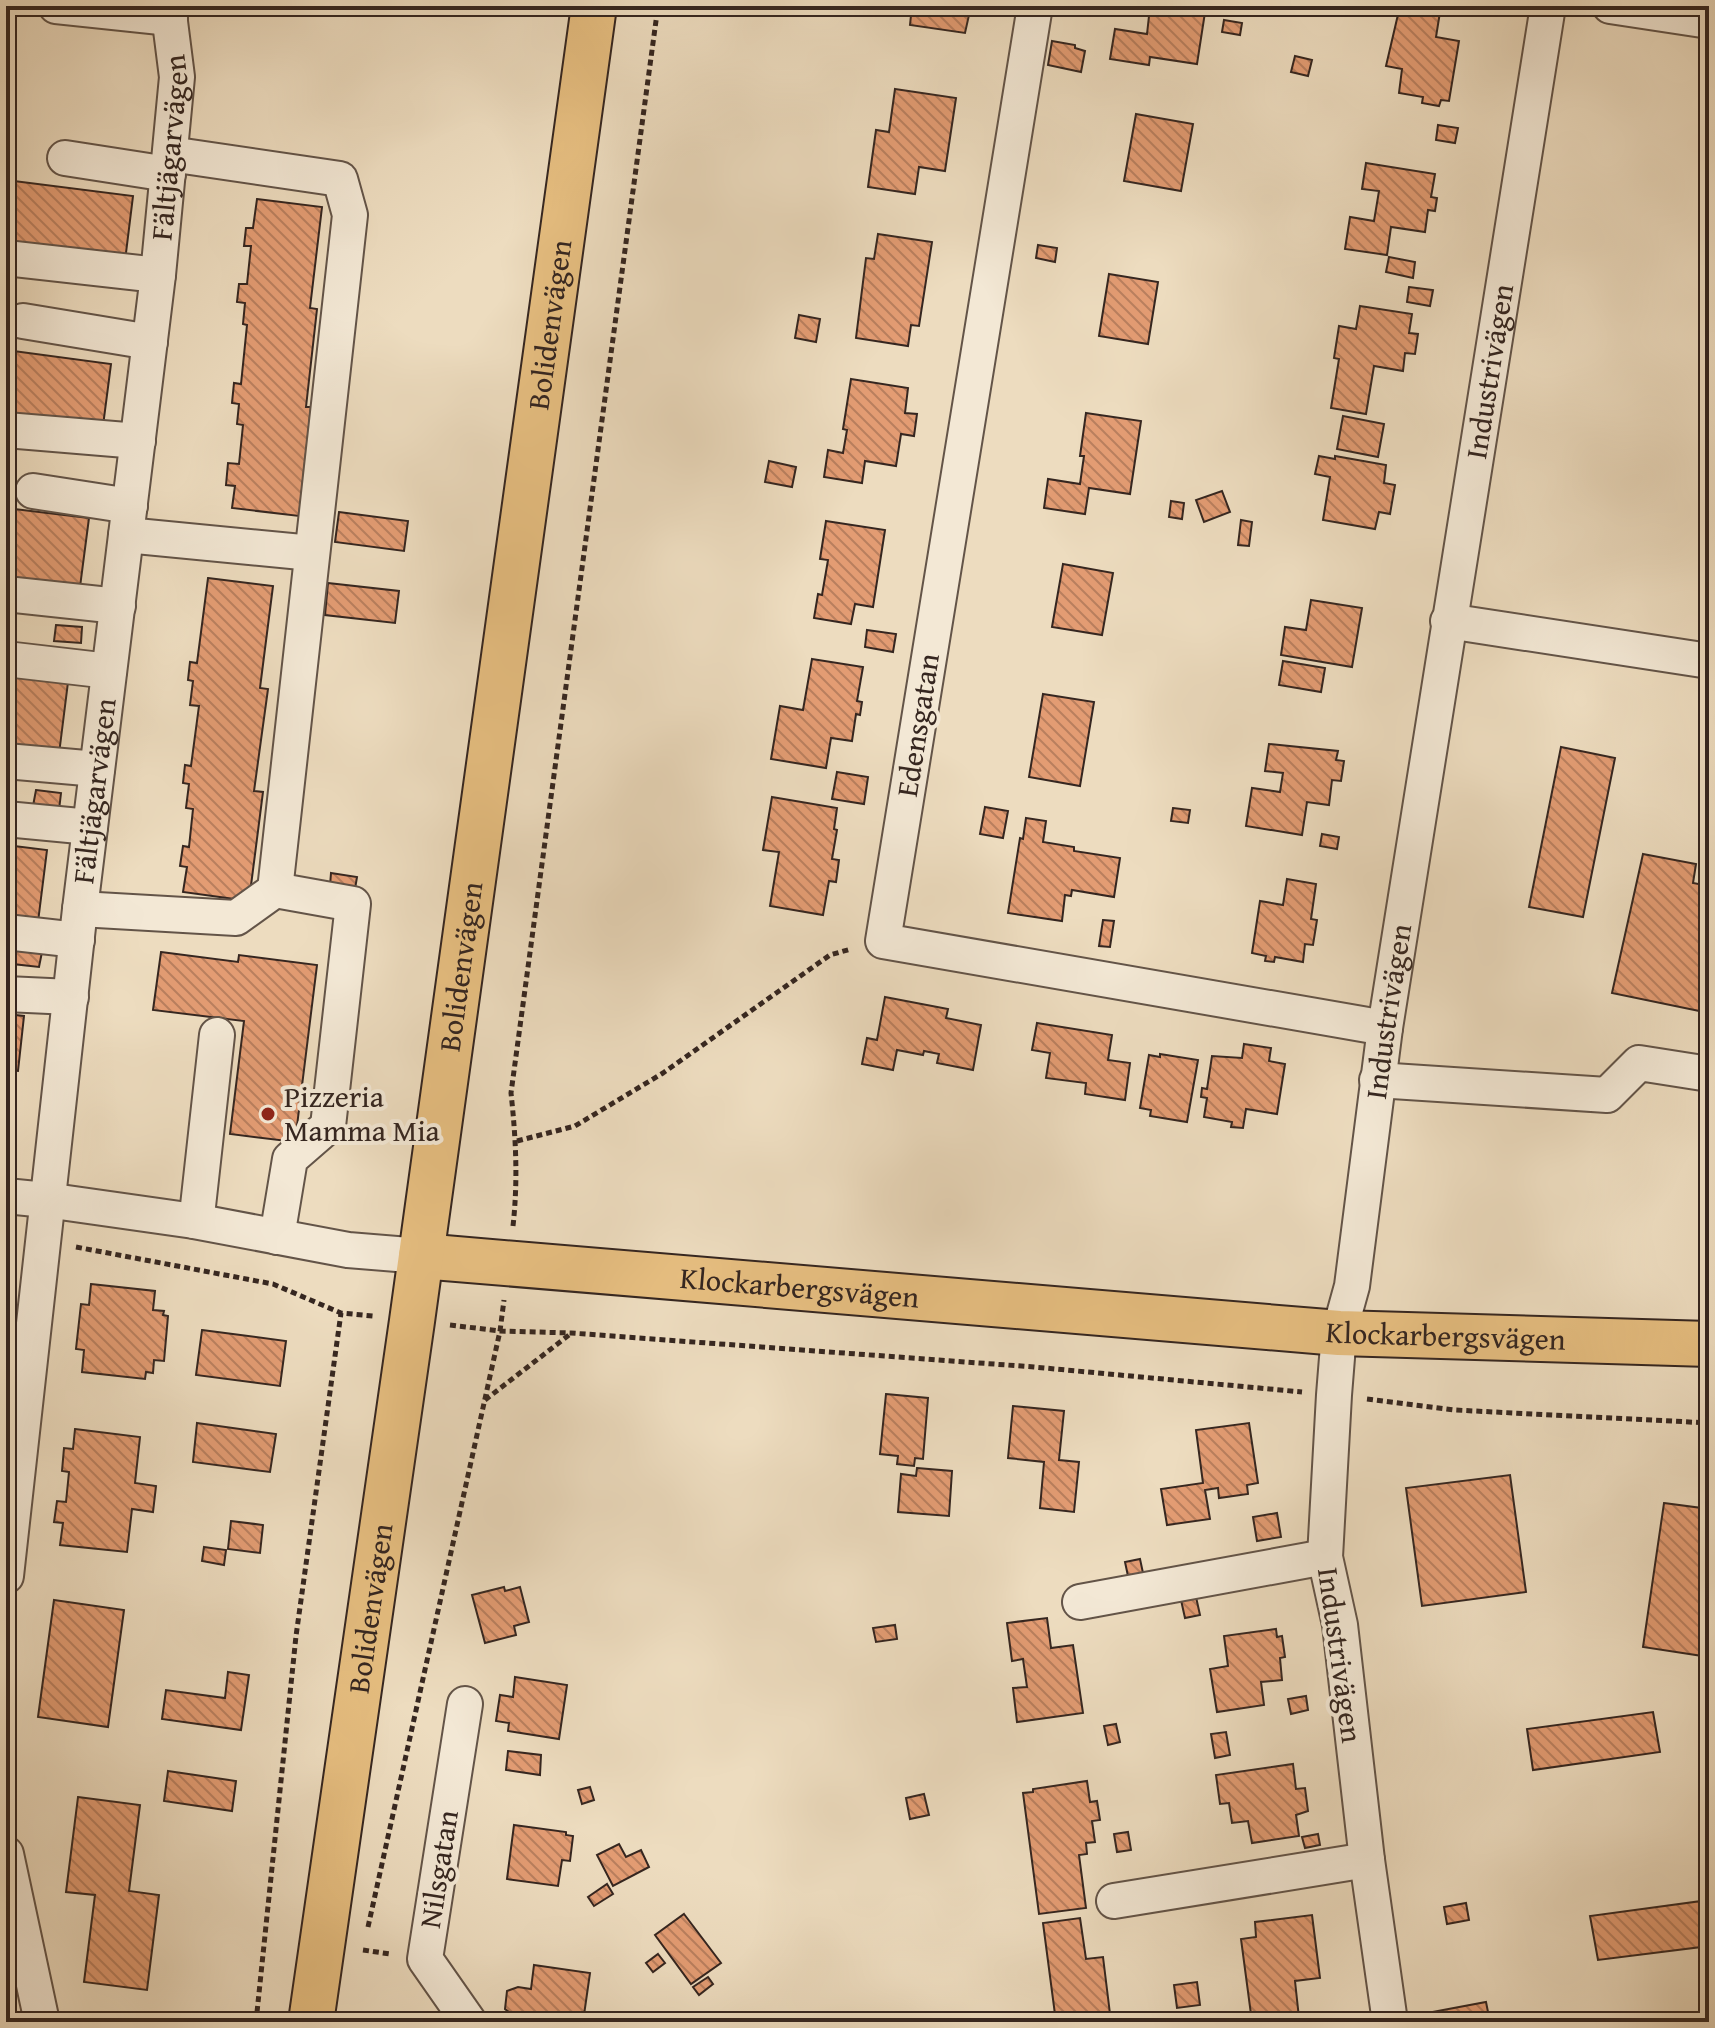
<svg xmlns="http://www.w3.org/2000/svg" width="1715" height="2028" font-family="'Gentium Book Plus',serif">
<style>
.building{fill:url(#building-back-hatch);stroke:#352620;stroke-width:2}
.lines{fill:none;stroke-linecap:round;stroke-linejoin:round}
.minor-casing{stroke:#635448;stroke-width:38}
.major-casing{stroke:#352620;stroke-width:48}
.path{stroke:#352620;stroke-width:5;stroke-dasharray:6 4;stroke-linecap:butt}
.minor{stroke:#f3e8d5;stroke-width:34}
.major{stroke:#e6be80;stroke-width:44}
.poi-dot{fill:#8f2418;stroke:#f3e8d5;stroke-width:3}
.labels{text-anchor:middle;stroke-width:8;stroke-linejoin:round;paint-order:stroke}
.street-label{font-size:30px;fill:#352620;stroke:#f3e8d5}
.poi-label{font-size:30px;fill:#352620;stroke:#f3e8d5;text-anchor:start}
</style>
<defs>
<pattern id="building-back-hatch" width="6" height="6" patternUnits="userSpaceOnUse" patternTransform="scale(2)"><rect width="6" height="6" fill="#e39c73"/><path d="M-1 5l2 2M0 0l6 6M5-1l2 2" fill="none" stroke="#b97f5e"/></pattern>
</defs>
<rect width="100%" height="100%" fill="#eddcbf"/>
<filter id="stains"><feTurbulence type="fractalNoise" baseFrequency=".0025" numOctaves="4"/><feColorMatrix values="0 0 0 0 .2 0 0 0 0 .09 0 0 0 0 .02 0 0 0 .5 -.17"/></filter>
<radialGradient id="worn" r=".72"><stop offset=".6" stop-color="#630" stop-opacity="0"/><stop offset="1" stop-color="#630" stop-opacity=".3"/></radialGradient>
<g class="building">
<path d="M912,6H971L965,33L910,25Z"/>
<path d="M1146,6H1206L1197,64L1150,57L1149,65L1110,59L1115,29L1147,34L1149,16H1144Z"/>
<path d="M1400,6L1440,12L1436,37L1459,41L1449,101L1441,100L1439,106L1422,103L1423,97L1399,93L1402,69L1386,66Z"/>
<path d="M1224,20L1242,23L1240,35L1222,32Z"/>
<path d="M1052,41L1075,45V48L1085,51L1081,72L1048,65Z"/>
<path d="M1295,56L1312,60L1308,76L1291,72Z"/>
<path d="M895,89L956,98L945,171L919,167L915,194L868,187L876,130L889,132Z"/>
<path d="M1136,114L1193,124L1181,191L1124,181Z"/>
<path d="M1438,125L1458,128L1455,143L1436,140Z"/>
<path d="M1366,163L1435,174L1431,197L1437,198L1435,211L1428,210L1425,232L1391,227L1387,255L1345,249L1350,217L1374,221L1379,191L1362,189Z"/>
<path d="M6,180L133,196L125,261L6,246Z"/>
<path d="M257,199L322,207L310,308L317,309L306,407H311L299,516L232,508L235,486L226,485L228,463L239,464L243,425L237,424L239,404L232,403L234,383L241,384L247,325L243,324L245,303L237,302L239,284H247L251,246H244L246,228H253Z"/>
<path d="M878,234L932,242L919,326L911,325L908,346L856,338L866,258L874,259Z"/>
<path d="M1038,245L1057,248L1055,262L1036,258Z"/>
<path d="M1389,257L1415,262L1413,278L1386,272Z"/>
<path d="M1109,274L1158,282L1148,344L1099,336Z"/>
<path d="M1409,287L1433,290L1430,306L1407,302Z"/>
<path d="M1360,306L1412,314L1409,333L1418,334L1415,354L1405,353L1403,371L1374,366L1366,414L1331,408L1339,359L1334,358L1339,326L1356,329Z"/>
<path d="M799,315L820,319L816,342L795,338Z"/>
<path d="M6,350L111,364L103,426L6,414Z"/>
<path d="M851,379L908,388L905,413L917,414L914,436L901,434L896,466L865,461L862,483L824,477L828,450L843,453L847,430L843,429Z"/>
<path d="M1086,413L1141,421L1130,494L1089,488L1085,514L1044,508L1048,479L1080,484L1084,456H1080Z"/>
<path d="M1343,416L1384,424L1378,457L1337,449Z"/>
<path d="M1319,456L1335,459V456L1386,465L1384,483L1395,485L1390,514L1379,512L1375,529L1323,520L1330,477L1315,474Z"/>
<path d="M769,461L796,467L792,487L765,482Z"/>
<path d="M1222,491L1230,512L1204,522L1196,500Z"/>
<path d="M1171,501L1184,503L1182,519L1169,517Z"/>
<path d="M6,508L89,518L80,587L6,578Z"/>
<path d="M339,512L408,521L404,551L335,542Z"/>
<path d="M1241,520L1252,522L1249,546L1238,545Z"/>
<path d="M826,521L885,530L873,607L855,604L851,624L814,618L818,594L822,595L828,560L820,559Z"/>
<path d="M1063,564L1113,573L1102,635L1052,627Z"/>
<path d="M208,578L273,586L260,688L268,689L254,791L263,792L249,901L183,892L187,867L180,866L183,846L189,847L193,809L186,808L189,784L183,783L185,765L191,766L199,706L190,705L193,681L188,680L190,662L197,663Z"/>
<path d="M328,583L399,591L395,623L325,615Z"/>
<path d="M1311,600L1362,608L1352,667L1281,655L1285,627L1306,630Z"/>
<path d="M56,625L82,627L81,643L54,641Z"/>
<path d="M867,630L896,634L893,652L865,647Z"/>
<path d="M812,659L863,667L857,701L862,702L860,715L856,714L852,741L831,738L826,768L771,759L780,706L803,710Z"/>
<path d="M1283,661L1325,668L1321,692L1279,685Z"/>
<path d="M6,674L68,682L59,754L6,748Z"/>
<path d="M1043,694L1094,702L1080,786L1029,777Z"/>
<path d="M1269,744L1338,751L1336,760L1344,761L1341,781L1332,780L1329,805L1307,802L1302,835L1246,826L1252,788L1280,792L1283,773L1265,771Z"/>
<path d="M1561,747L1615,758L1583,917L1529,907Z"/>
<path d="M837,772L868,777L864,804L832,799Z"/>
<path d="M36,790L61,793L59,810L33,806Z"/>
<path d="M772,797L837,808L834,829L837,830L832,859L839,860L836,882L829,881L823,915L770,906L779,852L763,850Z"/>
<path d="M985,807L1008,811L1003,838L980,834Z"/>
<path d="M1173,808L1190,810L1188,823L1171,821Z"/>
<path d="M1026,818L1046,821L1043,842L1074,847V851L1120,858L1114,897L1072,890L1071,896L1065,895L1062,921L1008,913L1020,838L1023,839Z"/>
<path d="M1322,834L1339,837L1337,849L1320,846Z"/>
<path d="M6,845L47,850L38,922L6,918Z"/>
<path d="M1643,854L1696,864L1693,883L1709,886V1013L1612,993Z"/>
<path d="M331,873L357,877L355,889L330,886Z"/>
<path d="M1287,879L1316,884L1311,919L1317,920L1313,945L1305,944L1303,962L1275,957L1274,962L1265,961L1266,956L1252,953L1260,901L1283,905Z"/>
<path d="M1103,920L1114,921L1110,947L1099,946Z"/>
<path d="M15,948L42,952L39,967L13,964Z"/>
<path d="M161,952L238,962L239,955L317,965L295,1142L230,1134L244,1021L153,1010Z"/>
<path d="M885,997L948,1009L946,1018L981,1025L973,1070L937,1063L939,1054L924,1051L923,1055L897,1050L893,1070L862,1064L867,1038L877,1040Z"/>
<path d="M6,1014L24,1016L18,1071L6,1070Z"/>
<path d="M1037,1023L1112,1035L1108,1060L1130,1063L1125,1100L1085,1094L1086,1083L1046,1078L1050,1053L1032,1050Z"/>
<path d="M1244,1044L1271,1048L1269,1061L1285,1064L1277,1114L1246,1109L1243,1128L1231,1127L1232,1122L1204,1117L1207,1098L1201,1097L1202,1088L1207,1089L1212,1056L1242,1058Z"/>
<path d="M1160,1054L1198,1060L1187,1122L1150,1116L1151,1110L1140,1108L1149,1055L1160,1057Z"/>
<path d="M91,1284L155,1291L153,1310L164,1311L163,1315L168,1316L164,1361L154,1360L153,1373L146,1372L145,1379L82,1372L84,1350L76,1349L81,1304L89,1305Z"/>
<path d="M202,1330L286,1341L280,1386L196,1375Z"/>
<path d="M886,1394L928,1398L923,1459L915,1458L914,1466L897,1464L898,1456L880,1454Z"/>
<path d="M1013,1406L1064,1411L1059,1460L1079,1462L1074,1512L1040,1508L1044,1462L1008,1458Z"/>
<path d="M197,1423L276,1434L270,1472L193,1462Z"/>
<path d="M1249,1423L1258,1483L1247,1485L1248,1494L1219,1498L1218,1488L1205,1490L1210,1519L1167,1525L1161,1489L1203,1483L1196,1430Z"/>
<path d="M75,1429L140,1437L135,1483L156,1486L153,1512L132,1509L127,1552L60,1545L63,1523L54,1522L57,1501L66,1502L69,1472L62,1471L64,1448L73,1449Z"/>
<path d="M917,1468L952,1471L949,1516L898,1512L901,1474L916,1476Z"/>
<path d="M1510,1475L1526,1592L1422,1606L1406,1488Z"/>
<path d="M1664,1503L1709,1509V1657L1643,1647Z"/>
<path d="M1277,1513L1281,1537L1257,1541L1253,1517Z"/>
<path d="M231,1521L263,1525L260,1553L228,1549Z"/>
<path d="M204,1547L226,1550L224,1565L202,1561Z"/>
<path d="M1140,1559L1143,1573L1128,1576L1125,1562Z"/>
<path d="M504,1587L505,1591L520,1587L529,1622L514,1626L516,1635L485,1643L472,1595Z"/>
<path d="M1196,1597L1200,1615L1185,1618L1181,1600Z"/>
<path d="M54,1600L124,1610L108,1727L38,1717Z"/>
<path d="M1047,1618L1051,1648L1073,1645L1083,1713L1017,1722L1013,1688L1027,1687L1023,1659L1012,1661L1007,1623Z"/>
<path d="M895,1625L897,1639L876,1642L873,1628Z"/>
<path d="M1276,1629L1277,1637L1282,1636L1285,1657L1280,1658L1282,1680L1261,1682L1264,1705L1217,1712L1210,1669L1228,1666L1224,1636Z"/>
<path d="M228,1672L249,1675L241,1730L162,1719L166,1690L225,1698Z"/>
<path d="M515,1677L567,1685L559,1739L508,1731L509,1723L496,1721L500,1695L513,1697Z"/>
<path d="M1306,1696L1308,1710L1291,1714L1288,1699Z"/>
<path d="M1653,1712L1660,1752L1533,1770L1527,1729Z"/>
<path d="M1116,1724L1120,1742L1108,1745L1104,1726Z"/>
<path d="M1226,1732L1230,1755L1215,1758L1211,1734Z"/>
<path d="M508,1751L541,1755L540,1775L506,1770Z"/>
<path d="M1293,1764L1296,1789L1305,1788L1308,1811L1296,1815L1299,1836L1252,1843L1248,1821L1232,1823L1229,1803L1220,1804L1216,1775Z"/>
<path d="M168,1771L236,1781L232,1811L164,1801Z"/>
<path d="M1087,1781L1090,1802L1097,1801L1100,1820L1092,1821L1095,1842L1086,1843L1087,1854L1079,1855L1086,1908L1039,1914L1023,1793L1033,1792V1789Z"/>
<path d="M590,1787L594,1800L582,1804L578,1790Z"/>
<path d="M924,1794L929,1815L910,1819L906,1798Z"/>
<path d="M78,1797L140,1805L129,1891L159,1895L147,1990L84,1982L95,1895L66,1892Z"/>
<path d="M514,1825L566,1832V1835L573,1836L570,1861L562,1860L558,1886L507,1879Z"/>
<path d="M1128,1832L1131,1850L1117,1852L1114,1834Z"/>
<path d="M1318,1834L1320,1845L1305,1848L1302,1837Z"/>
<path d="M619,1844L626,1857L641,1850L649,1867L613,1886L597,1855Z"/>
<path d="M607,1884L613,1894L594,1906L588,1897Z"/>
<path d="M1709,1900V1946L1598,1960L1590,1916Z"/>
<path d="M1466,1903L1469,1920L1447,1924L1444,1907Z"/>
<path d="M684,1914L721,1963L691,1984L655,1935Z"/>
<path d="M1312,1915L1320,1978L1295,1981L1299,2018L1252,2022L1241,1939L1256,1937L1255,1922Z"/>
<path d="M1080,1918L1086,1959L1103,1957L1111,2022H1056L1043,1923Z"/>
<path d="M658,1954L665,1963L653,1972L646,1963Z"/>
<path d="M534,1965L590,1973L583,2022H527V2018L514,2016L505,2009L507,1991L518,1987L531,1989Z"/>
<path d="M708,1977L713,1984L699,1995L693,1987Z"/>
<path d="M1197,1982L1200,2005L1177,2008L1174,1985Z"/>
<path d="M1486,2002L1490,2022H1429L1427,2013Z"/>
</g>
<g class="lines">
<g class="minor-casing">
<g id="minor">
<path d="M56,6L170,18"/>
<path d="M1035,6L883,941L1385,1028"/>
<path d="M1610,6L1709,21"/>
<path d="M65,158L168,174"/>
<path d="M6,258L158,275"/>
<path d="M23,321L150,342"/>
<path d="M6,430L138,441"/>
<path d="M33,491L130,506"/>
<path d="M126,535L312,553"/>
<path d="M6,594L118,606"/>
<path d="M1448,621L1709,661"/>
<path d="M6,659L109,671"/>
<path d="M6,761L97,769"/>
<path d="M6,819L90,827"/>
<path d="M275,890L353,904L328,1126L290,1159L277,1237"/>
<path d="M80,909L236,918L275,890L350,215L340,179L170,154"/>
<path d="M6,932L77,940"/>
<path d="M6,994L71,997"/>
<path d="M1377,1080L1607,1095L1639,1063L1709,1074"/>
<path d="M6,1196L46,1200L194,1221L348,1250L421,1256"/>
<path d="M194,1221L198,1206L217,1035"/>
<path id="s1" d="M6,1576L80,909L158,275L177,77L168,6"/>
<path d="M1080,1602L1325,1557"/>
<path d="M465,1704L425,1959L469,2022"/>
<path d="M6,1854L42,2022"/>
<path d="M1114,1901L1367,1860"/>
<path id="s2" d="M1390,2022L1367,1860L1340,1625L1325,1557L1334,1395L1339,1333L1352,1286L1385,1028L1548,6"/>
</g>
</g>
<g class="major-casing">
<g id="major">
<path id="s3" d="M421,1256L1339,1333L1709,1344"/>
<path id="s4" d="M311,2022L412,1321L594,6"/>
</g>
</g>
<g class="path">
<path d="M517,1141L575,1126L663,1073L830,955L851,949"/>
<path d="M513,1226C518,1181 516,1139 511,1093L658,6"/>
<path d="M76,1247L273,1284L341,1313L373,1316"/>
<path d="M450,1325L500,1331L571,1333L1034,1367L1302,1392"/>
<path d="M1367,1399L1455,1410L1709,1423"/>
<path d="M485,1400L569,1335"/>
<path d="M368,1927L500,1331L504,1300"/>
<path d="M363,1950L390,1954"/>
<path d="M256,2022L296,1636L341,1313"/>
</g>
<use href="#minor" class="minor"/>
<use href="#major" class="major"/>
</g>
<circle class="poi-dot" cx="268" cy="1114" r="8"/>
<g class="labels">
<g class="street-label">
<text dy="10" stroke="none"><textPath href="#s1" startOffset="1438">Fältjägarvägen</textPath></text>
<text dy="10" stroke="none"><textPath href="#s4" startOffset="1714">Bolidenvägen</textPath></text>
<text dy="10" stroke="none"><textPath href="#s2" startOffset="1668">Industrivägen</textPath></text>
<text transform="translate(918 725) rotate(-81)" y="10">Edensgatan</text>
<text dy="10" stroke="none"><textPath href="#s1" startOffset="790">Fältjägarvägen</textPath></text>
<text dy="10" stroke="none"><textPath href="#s4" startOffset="1066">Bolidenvägen</textPath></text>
<text dy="10" stroke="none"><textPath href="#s2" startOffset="1020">Industrivägen</textPath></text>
<text dy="10" stroke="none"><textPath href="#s3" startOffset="380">Klockarbergsvägen</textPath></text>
<text dy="10" stroke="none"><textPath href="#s3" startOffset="1028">Klockarbergsvägen</textPath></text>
<text dy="10" stroke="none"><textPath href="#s4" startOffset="418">Bolidenvägen</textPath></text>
<text transform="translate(1340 1655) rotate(82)" y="10">Industrivägen</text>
<text transform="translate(439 1869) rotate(-81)" y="10">Nilsgatan</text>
</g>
<g class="poi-label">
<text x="284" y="1107">Pizzeria<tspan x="284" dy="34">Mamma Mia</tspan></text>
</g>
</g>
<rect width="1715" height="2028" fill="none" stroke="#eddcbf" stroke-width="32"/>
<rect x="8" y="8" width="1699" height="2012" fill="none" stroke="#352620" stroke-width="4"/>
<rect x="16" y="16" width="1683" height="1996" fill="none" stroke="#352620" stroke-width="2"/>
<rect width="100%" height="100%" filter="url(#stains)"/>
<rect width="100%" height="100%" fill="url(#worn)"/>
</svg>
